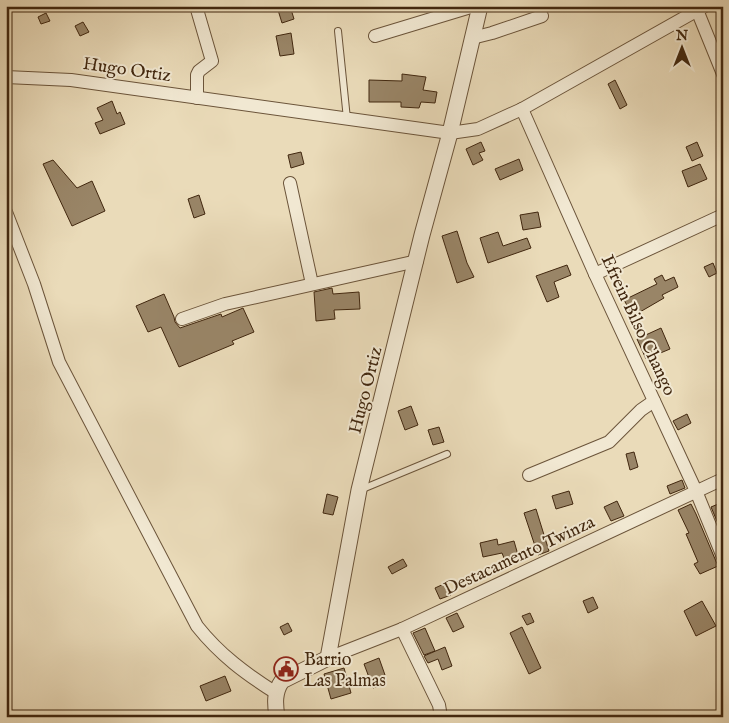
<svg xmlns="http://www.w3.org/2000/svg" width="729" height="723" font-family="'IM FELL English',serif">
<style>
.building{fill:#998567;stroke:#41270f}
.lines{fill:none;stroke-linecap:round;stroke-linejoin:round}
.service-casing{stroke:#6b543a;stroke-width:8}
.minor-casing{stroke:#6b543a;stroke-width:14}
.tertiary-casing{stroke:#6b543a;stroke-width:17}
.service{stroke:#f1e8d2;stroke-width:6}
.minor{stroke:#f1e8d2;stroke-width:12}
.tertiary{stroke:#f1e8d2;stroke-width:15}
.labels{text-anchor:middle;stroke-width:4;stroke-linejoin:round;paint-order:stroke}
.street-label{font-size:18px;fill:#41270f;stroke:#f1e8d2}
.poi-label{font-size:18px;fill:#41270f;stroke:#f1e8d2;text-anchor:start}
</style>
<rect width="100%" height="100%" fill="#eadbb9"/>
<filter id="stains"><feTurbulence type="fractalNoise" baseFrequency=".004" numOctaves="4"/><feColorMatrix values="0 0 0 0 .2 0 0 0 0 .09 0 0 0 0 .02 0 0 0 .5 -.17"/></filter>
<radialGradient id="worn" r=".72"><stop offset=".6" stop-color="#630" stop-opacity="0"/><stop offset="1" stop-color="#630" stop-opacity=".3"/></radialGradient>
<g class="building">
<path d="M290,6L294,19L282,23L278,10Z"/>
<path d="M46,13L50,21L41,24L38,17Z"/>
<path d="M83,22L89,32L80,36L75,26Z"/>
<path d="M291,33L294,54L280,56L276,36Z"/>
<path d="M402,74L426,77L423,90L437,92L435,103L421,102L419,108L401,107V102H369V80L402,81Z"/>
<path d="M615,80L627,105L620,109L608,84Z"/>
<path d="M112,101L117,114L120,112L125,124L100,134L95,123L103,120L97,108Z"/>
<path d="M481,142L485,151L479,153L483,160L473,165L466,149Z"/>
<path d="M697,142L703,156L692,161L686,147Z"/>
<path d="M301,152L304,164L291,168L288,155Z"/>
<path d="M519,159L523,170L500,180L495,169Z"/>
<path d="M53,160L77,188L92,181L105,211L72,226L43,164Z"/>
<path d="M700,164L707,179L688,187L682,171Z"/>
<path d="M199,195L205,214L194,218L188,199Z"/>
<path d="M538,212L541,227L523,230L520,215Z"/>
<path d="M457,231L467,263L474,277L457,283L442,236Z"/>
<path d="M498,232L503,246L527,238L531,248L488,263L480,238Z"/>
<path d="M713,263L717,273L709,277L704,267Z"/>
<path d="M567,265L571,275L554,282L559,297L547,302L536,276Z"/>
<path d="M662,275L665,281L674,277L678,287L662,295L664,298L633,316L624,300L657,284L654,279Z"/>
<path d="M332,288L333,294L359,292L360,309L334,310L335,319L316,321L314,292Z"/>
<path d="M164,294L174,317L175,322L180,328L221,314L222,317L243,308L254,332L232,341L234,344L179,367L161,327L148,332L136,306Z"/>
<path d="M661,328L670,349L646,359L637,339Z"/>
<path d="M411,406L418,425L405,430L398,411Z"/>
<path d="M687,414L691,423L678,430L673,421Z"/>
<path d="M439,427L444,442L433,445L428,430Z"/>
<path d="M634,452L638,467L630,470L626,454Z"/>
<path d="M682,480L685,488L670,494L667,486Z"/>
<path d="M569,491L573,504L556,509L552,496Z"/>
<path d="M327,494L338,497L333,515L323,513Z"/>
<path d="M617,501L624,516L611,521L604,507Z"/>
<path d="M723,502V533H722L711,507Z"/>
<path d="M691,504L696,514L718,566L700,574L694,564L698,562L686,534L689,533L678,510Z"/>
<path d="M536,509L549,551L538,555L524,513Z"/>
<path d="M497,539L498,545L514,541L518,555L504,558L502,553L483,557L480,543Z"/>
<path d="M403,559L407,566L392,574L388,567Z"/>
<path d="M446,583L451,595L440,599L435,588Z"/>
<path d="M593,597L598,608L588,613L583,601Z"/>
<path d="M702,601L716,626L696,636L684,611Z"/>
<path d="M457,613L464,627L453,632L446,618Z"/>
<path d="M530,613L534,622L527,625L522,616Z"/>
<path d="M288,623L292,631L284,635L280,627Z"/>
<path d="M522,627L541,668L529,674L510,633Z"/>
<path d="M425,628L435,651L424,655L413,633Z"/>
<path d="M445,647L452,666L442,670L438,659L428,663L424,656Z"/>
<path d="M379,658L385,675L380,680L381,685L373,688L364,664Z"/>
<path d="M344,668L351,693L331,699L324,674Z"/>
<path d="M225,676L231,691L206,701L200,686Z"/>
</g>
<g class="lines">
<g class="service-casing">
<g id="service">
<path d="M338,31L347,119"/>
<path d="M360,490L447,454"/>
</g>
</g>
<g class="minor-casing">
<g id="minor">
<path d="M196,6L212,61L199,71L197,75V98"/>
<path d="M697,10L723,74"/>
<path d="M375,36L474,6"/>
<path d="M472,38L492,33L542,16"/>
<path d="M6,77L71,80L450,133L478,129L522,109L705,6"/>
<path d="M522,109L595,274L696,491L723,557"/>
<path d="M290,183L312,284"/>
<path d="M6,212L34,284L59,362L197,626C220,655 246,674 276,693"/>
<path d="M595,274L723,215"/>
<path d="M182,319L225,304L417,261"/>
<path d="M529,475L609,442L641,410L654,401"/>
<path d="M402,629L439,705L441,717"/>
<path d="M328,658L402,629L723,479"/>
</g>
</g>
<g class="tertiary-casing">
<path id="tertiary" d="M277,717C275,704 274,692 282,681L328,658L359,490L422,235L450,133L480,6"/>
</g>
<use href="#service" class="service"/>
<use href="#minor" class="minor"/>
<use href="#tertiary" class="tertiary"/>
</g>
<defs>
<g id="civic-ring" transform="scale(1.25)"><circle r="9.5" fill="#f1e8d2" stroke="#8f2418" stroke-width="1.5"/><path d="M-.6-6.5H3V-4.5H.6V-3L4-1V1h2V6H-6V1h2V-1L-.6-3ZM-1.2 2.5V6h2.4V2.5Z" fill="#8f2418"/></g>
</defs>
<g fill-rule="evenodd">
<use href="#civic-ring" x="286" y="669"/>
</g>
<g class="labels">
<g class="street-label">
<text transform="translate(127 69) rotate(8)" y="6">Hugo Ortiz</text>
<text transform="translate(639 325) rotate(65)" y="6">Efrein Bilso Chango</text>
<text transform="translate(365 390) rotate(-76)" y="6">Hugo Ortiz</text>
<text transform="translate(519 555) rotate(-25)" y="6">Destacamento Twinza</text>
</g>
<g class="poi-label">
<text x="304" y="665">Barrio<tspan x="304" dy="21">Las Palmas</tspan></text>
</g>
</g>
<rect width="729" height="723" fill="none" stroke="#eadbb9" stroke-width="25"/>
<rect x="8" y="8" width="714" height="708" fill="none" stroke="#41270f" stroke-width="2.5"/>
<rect x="12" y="12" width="704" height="698" fill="none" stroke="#41270f"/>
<g transform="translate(682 48)" stroke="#f1e8d2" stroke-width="4" paint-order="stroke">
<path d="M0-4L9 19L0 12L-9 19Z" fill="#41270f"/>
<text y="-8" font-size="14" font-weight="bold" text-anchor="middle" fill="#41270f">N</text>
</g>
<rect width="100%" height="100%" filter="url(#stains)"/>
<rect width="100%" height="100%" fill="url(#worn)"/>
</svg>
